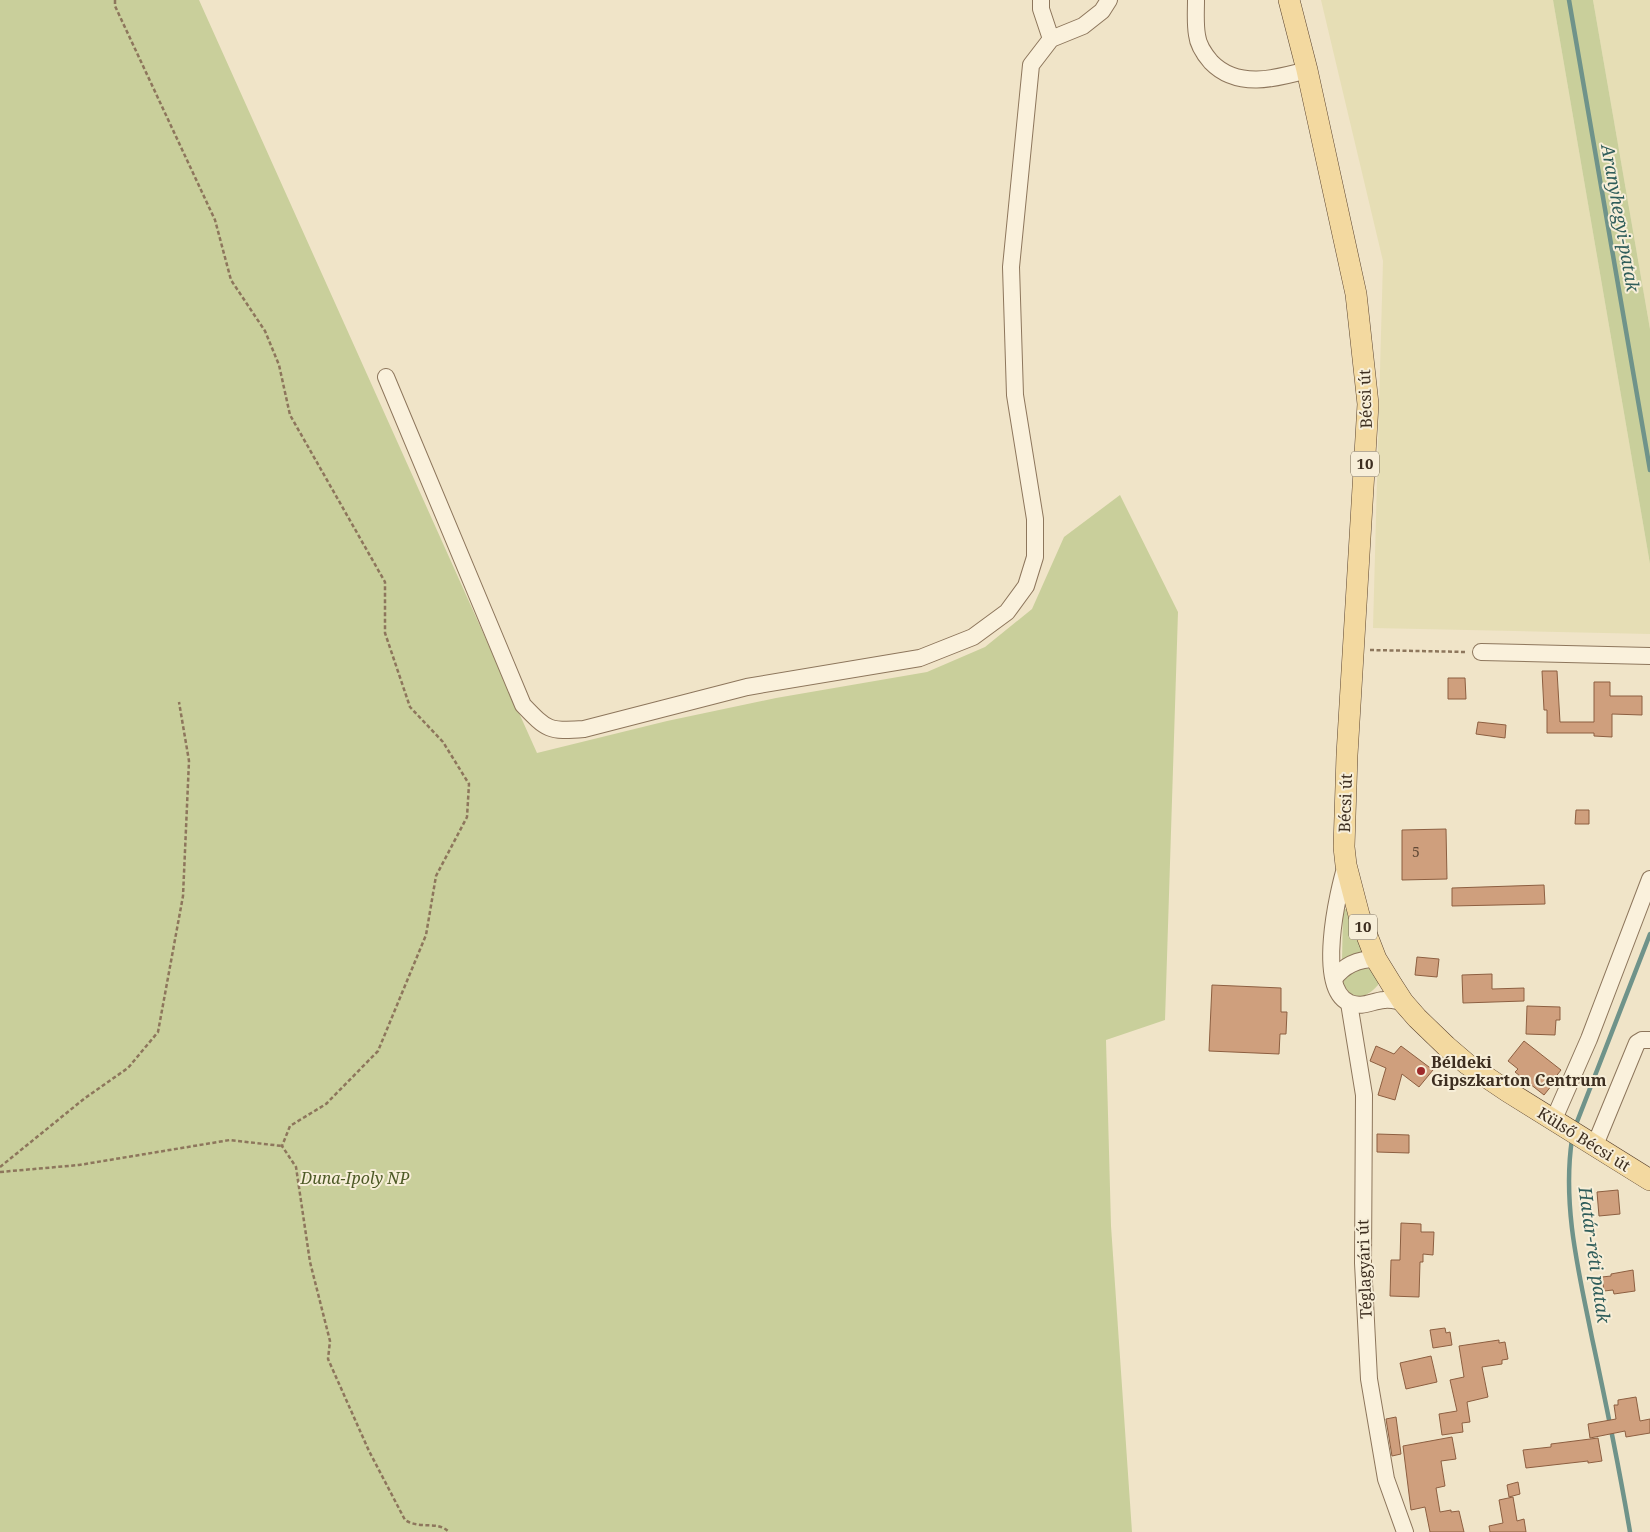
<svg xmlns="http://www.w3.org/2000/svg" width="1650" height="1532" font-family="'Noto Serif',serif">
<style>
.farmland{fill:#e6deb5}
.green{fill:#c9cf9b}
.lines{fill:none;stroke-linecap:round;stroke-linejoin:round}
.stream{stroke:#6f938a;stroke-width:4.5}
.building{fill:#cf9f7d;stroke:#8d5f41}
.minor-casing{stroke:#8d765c;stroke-width:18}
.major-casing{stroke:#5b4430;stroke-width:22}
.path{stroke:#8d765c;stroke-width:2.5;stroke-dasharray:4 2.5;stroke-linecap:butt}
.minor{stroke:#faf1dc;stroke-width:16}
.major{stroke:#f3d9a0;stroke-width:21}
.poi-dot{fill:#9e2a2b;stroke:#f7eed8;stroke-width:2}
.labels{text-anchor:middle;stroke-width:4;stroke-linejoin:round;paint-order:stroke}
.number-label{font-size:14px;fill:#624a37}
.shield{fill:#f7eed8;stroke:#756857;stroke-width:1}
.shield-label{font-size:15px;font-weight:bold;fill:#3d2e20}
.street-label{font-size:16px;fill:#3d2e20;stroke:#f7eed8}
.poi-label{font-size:16px;font-weight:bold;fill:#3d2e20;stroke:#f7eed8;text-anchor:start}
.park-label{font-size:16px;font-style:italic;fill:#4d5a26;stroke:#f7eed8}
.water-label{font-size:18px;font-style:italic;fill:#2f5d5a;stroke:#f7eed8}
</style>
<rect width="100%" height="100%" fill="#f0e4c8"/>
<g class="farmland">
<path d="M1321,0H1553L1650,564V634L1373,628L1383,261Z"/>
<path d="M1593,0H1650V329Z"/>
</g>
<g class="green">
<path d="M0,0H199L537,753L667,721L776,698L927,672L985,647L1032,609L1064,537L1120,495L1178,612L1165,1020L1106,1040L1111,1226L1132,1532H0Z"/>
<path d="M1553,0H1593L1650,329V564Z"/>
<path d="M1345,909H1347L1364,955L1342,961L1343,911Z"/>
<path d="M1365,968L1372,970L1378,979V985C1366,999 1352,1002 1343,983C1347,973 1355,971 1365,968Z"/>
</g>
<g class="lines">
<g class="stream">
<path d="M1569,0L1650,470"/>
<path d="M1575,1127L1650,934"/>
<path d="M1572,1139C1562,1206 1579,1273 1592,1338C1606,1403 1619,1467 1630,1532"/>
</g>
</g>
<g class="building">
<path d="M1542,671H1557L1560,722H1594V682H1610V696H1642V715L1612,714V737L1594,736V733H1547V710H1544Z"/>
<path d="M1448,678H1465L1466,699H1448Z"/>
<path d="M1478,722L1506,725L1505,738L1476,734Z"/>
<path d="M1576,810H1589V824H1575Z"/>
<path d="M1446,829L1447,879L1402,880V830Z"/>
<path d="M1544,885L1545,904L1452,906V888Z"/>
<path d="M1417,957L1439,959L1437,977L1415,975Z"/>
<path d="M1492,974V989L1524,988V1001L1463,1003L1462,975Z"/>
<path d="M1212,985L1281,988V1012H1287L1286,1034H1280L1279,1054L1209,1051Z"/>
<path d="M1527,1006L1560,1007V1020H1556L1555,1035L1526,1034Z"/>
<path d="M1524,1041L1561,1070L1554,1079L1556,1080L1544,1095L1515,1072L1518,1069L1508,1061Z"/>
<path d="M1376,1046L1394,1054L1401,1046L1433,1070L1419,1087L1402,1074L1395,1100L1378,1095L1386,1068L1370,1061Z"/>
<path d="M1377,1134L1409,1135V1153L1377,1152Z"/>
<path d="M1618,1190L1620,1214L1599,1216L1597,1192Z"/>
<path d="M1401,1223L1421,1224V1232H1434L1433,1255L1423,1254V1262H1420L1419,1297L1390,1296L1391,1260H1400Z"/>
<path d="M1633,1270L1635,1291L1614,1294L1613,1290L1604,1291L1602,1277L1611,1276V1274Z"/>
<path d="M1445,1328L1446,1333L1450,1332L1452,1345L1433,1348L1430,1330Z"/>
<path d="M1499,1340V1343L1505,1342L1508,1359L1502,1360V1364L1482,1367L1488,1397L1467,1402L1470,1422L1462,1423L1463,1432L1442,1435L1439,1414L1457,1411L1450,1380L1464,1377L1459,1346Z"/>
<path d="M1431,1356L1437,1382L1406,1389L1400,1363Z"/>
<path d="M1636,1397L1640,1421L1650,1419V1433L1626,1437L1625,1431L1590,1438L1588,1424L1616,1419L1614,1405H1618V1400Z"/>
<path d="M1396,1417L1401,1454L1392,1456L1386,1419Z"/>
<path d="M1452,1437L1456,1459L1441,1461L1445,1486L1436,1488L1440,1512L1451,1510V1512L1459,1511L1464,1532H1430L1425,1507L1411,1510L1403,1446Z"/>
<path d="M1598,1438L1602,1461L1588,1463V1461L1526,1468L1523,1450L1551,1447V1444Z"/>
<path d="M1518,1482L1520,1494L1509,1497L1507,1485Z"/>
<path d="M1513,1497L1517,1521L1524,1519L1526,1532H1490L1489,1526L1503,1523L1499,1500Z"/>
</g>
<g class="lines">
<g class="minor-casing">
<g id="minor">
<path d="M1041,0V9L1051,39"/>
<path d="M1196,0C1196,11 1195,24 1197,35C1198,45 1205,55 1211,62C1237,89 1275,79 1307,70"/>
<path d="M386,377L523,705C547,730 549,732 584,729L747,687L920,658L973,637L1007,612L1026,586L1035,557V519L1015,395L1011,267L1031,65L1051,39L1083,26L1102,11L1109,0"/>
<path d="M1481,652L1650,656"/>
<path d="M1346,865C1338,891 1315,990 1350,1003C1362,1008 1372,1001 1384,1000C1390,999 1397,1001 1403,1002"/>
<path d="M1334,979C1344,965 1359,959 1376,959"/>
<path d="M1349,1003L1364,1095L1363,1263L1369,1379L1386,1479L1405,1532"/>
<path d="M1554,1119L1589,1039L1650,879"/>
<path d="M1595,1145L1637,1043L1642,1040H1650"/>
</g>
</g>
<g class="major-casing">
<path id="major" d="M1289,0L1307,70L1356,294L1368,404L1347,755L1344,847L1346,865L1359,915L1376,959L1392,985L1403,1002L1417,1018L1446,1046L1467,1064L1507,1091L1650,1180"/>
</g>
<g class="path">
<path d="M115,0V6L215,220L231,280L265,331L279,365L290,415L385,582V633L410,707L443,742L469,784L467,817L436,876L426,935L378,1051L326,1104L290,1126L282,1146L296,1167L310,1262L330,1341L328,1359L369,1451L405,1520C421,1530 437,1520 449,1532"/>
<path d="M1370,650L1467,652"/>
<path d="M0,1167L85,1098L128,1068L158,1032L183,896L189,761L179,702"/>
<path d="M0,1172L79,1165L230,1140L282,1146"/>
</g>
<use href="#minor" class="minor"/>
<use href="#major" class="major"/>
</g>
<circle class="poi-dot" cx="1421" cy="1071" r="5"/>
<g class="labels">
<g class="number-label">
<text x="1416" y="857">5</text>
</g>
<g class="shield">
<rect x="1351" y="451.5" width="28" height="25" rx="4"/>
<rect x="1349" y="914.5" width="28" height="25" rx="4"/>
</g>
<g class="shield-label">
<text x="1365" y="469">10</text>
<text x="1363" y="932">10</text>
</g>
<g class="street-label">
<text transform="translate(1365 399) rotate(-92)" y="6">Bécsi út</text>
<text transform="translate(1345 803) rotate(-88)" y="6">Bécsi út</text>
<text transform="translate(1584 1139) rotate(32)" y="6">Külső Bécsi út</text>
<text transform="translate(1364 1269) rotate(-92)" y="6">Téglagyári út</text>
</g>
<g class="poi-label">
<text x="1431" y="1068">Béldeki<tspan x="1431" dy="18">Gipszkarton Centrum</tspan></text>
</g>
<g class="park-label">
<text x="355" y="1184">Duna-Ipoly NP</text>
</g>
<g class="water-label">
<text transform="translate(1620 218) rotate(80)" y="6">Aranyhegyi-patak</text>
<text transform="translate(1594 1255) rotate(82)" y="6">Határ-réti patak</text>
</g>
</g>
</svg>
